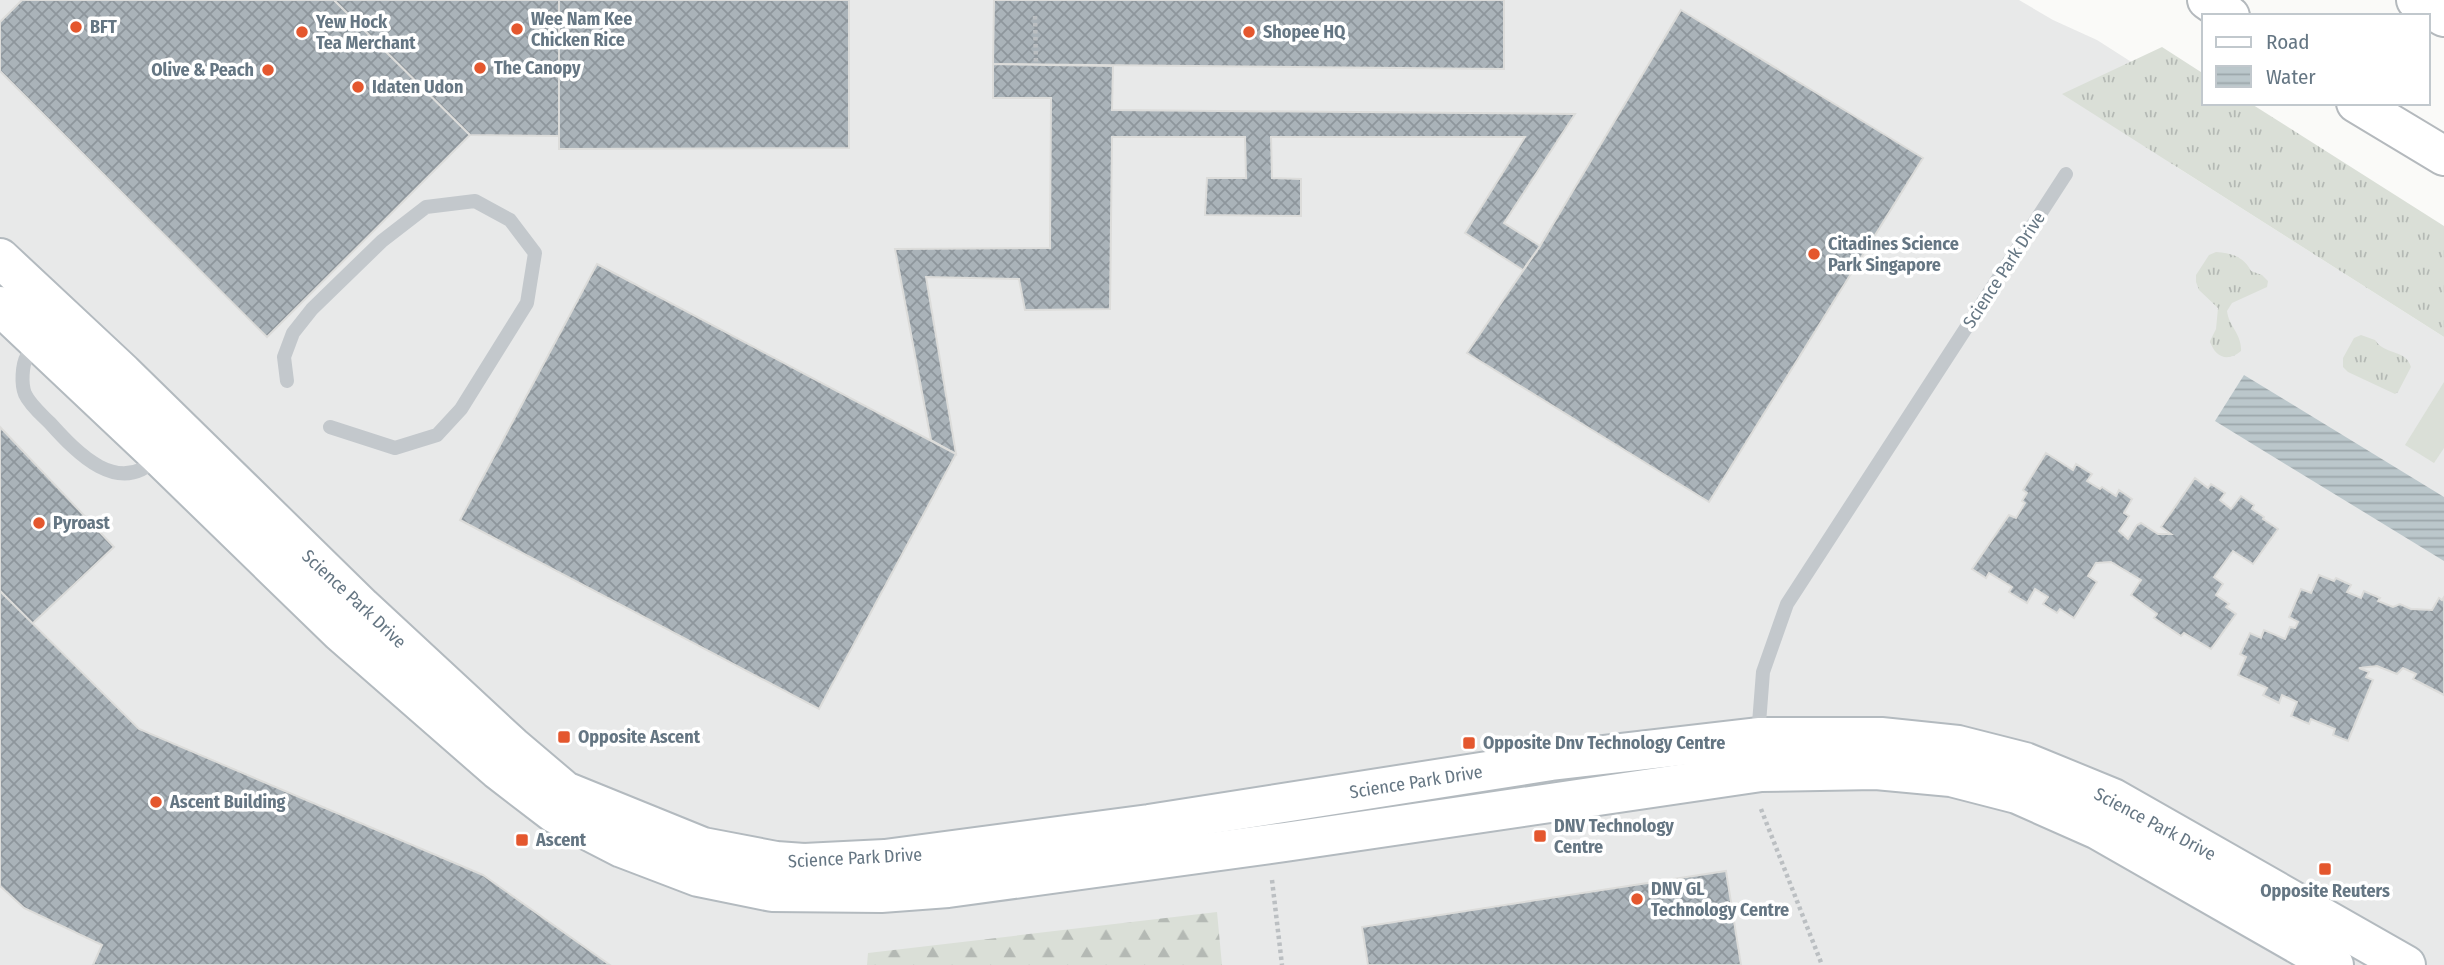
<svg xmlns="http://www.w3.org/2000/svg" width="2444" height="965" font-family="'Fira Sans Condensed',sans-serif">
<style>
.built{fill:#e8e9e9}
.grass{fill:url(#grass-tufts)}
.forest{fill:url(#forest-firs)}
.pitch{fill:#dadfd7}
.water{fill:url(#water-rules)}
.building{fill:url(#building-cross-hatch);stroke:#dcdcda;stroke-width:2}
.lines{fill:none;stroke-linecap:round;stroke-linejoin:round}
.secondary-casing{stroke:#b3babf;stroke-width:42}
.motorway-casing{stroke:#b4b9bd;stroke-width:42}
.path{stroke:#bbbfc2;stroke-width:4.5;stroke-dasharray:3.5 3.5;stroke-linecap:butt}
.service{stroke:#c3c8cc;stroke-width:14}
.secondary{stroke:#fff;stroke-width:38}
.motorway{stroke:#fff;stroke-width:38}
.poi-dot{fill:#e4572e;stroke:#fff;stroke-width:2.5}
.labels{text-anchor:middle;stroke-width:7;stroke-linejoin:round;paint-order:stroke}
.poi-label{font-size:18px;font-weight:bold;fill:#657683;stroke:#fff;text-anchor:start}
.street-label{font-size:18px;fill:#657683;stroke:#fff}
</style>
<defs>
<pattern id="grass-tufts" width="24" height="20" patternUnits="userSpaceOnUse" patternTransform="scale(1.75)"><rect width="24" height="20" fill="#dadfd7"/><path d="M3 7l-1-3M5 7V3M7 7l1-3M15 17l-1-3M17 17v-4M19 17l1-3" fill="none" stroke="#b4b9b4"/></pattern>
<pattern id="forest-firs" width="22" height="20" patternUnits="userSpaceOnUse" patternTransform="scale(1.75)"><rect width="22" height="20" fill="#dadfd7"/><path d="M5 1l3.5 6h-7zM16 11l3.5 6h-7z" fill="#b4b9b4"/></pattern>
<pattern id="water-rules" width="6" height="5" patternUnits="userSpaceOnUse" patternTransform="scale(1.75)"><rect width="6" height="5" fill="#bbc7cb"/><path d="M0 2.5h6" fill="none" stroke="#9ca6aa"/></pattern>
<pattern id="building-cross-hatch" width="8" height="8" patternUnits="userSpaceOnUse" patternTransform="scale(1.75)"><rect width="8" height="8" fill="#aab3b9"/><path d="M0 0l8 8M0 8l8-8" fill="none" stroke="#8e969c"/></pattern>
</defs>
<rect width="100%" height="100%" fill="#fafaf8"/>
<path class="built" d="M0,0H2019L2053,20L2097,40L2205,109L2172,164L2444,337V965H0Z"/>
<g class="grass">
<path d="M2162,47L2204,74V103H2250L2444,226V337L2062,94Z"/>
<path d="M2216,252C2232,253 2244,257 2251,271L2262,275L2268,281L2267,287L2232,303L2227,311C2229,327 2242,334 2241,351C2228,362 2215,358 2210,341L2216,329L2218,308L2199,290L2196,282V275L2209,255Z"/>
<path d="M2361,335L2375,340C2384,355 2406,349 2411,367L2398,392L2395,394L2348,372L2343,367V358L2354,338Z"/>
</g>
<path class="forest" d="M1217,912L1222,965H867L868,953Z"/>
<path class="pitch" d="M2444,382V448L2434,463L2405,445Z"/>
<path class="water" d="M2244,375L2444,497V561L2215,421Z"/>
<g class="building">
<path d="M22,0H334L470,135L267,337L0,71V22Z"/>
<path d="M334,0H559V136L470,135Z"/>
<path d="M559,0H849V148L559,149Z"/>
<path d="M994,0H1504V69L993,64Z"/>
<path d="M1681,10L1923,158L1709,502L1467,353L1540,246Z"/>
<path d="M993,64L1113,66L1112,110L1575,114L1504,223L1540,246L1523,270L1465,233L1525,137H1271L1272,178L1301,179V216L1205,215L1207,178H1246L1245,137H1112L1110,309L1025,310L1019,279L926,277L956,454L931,440L895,249L1050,248L1051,98H993Z"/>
<path d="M597,264L956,454L819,709L460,520Z"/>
<path d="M0,427L114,547L32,624L0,591Z"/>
<path d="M2046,453L2073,470L2076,464L2092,474L2087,481L2100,489L2102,487L2116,496L2119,490L2132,499L2124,513L2129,516L2119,531L2128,539L2137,525L2141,523L2158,534H2171L2161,527L2195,478L2208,488L2211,484L2225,493L2220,500L2231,509L2241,496L2254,505L2252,509L2264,517L2263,519L2278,529L2253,564L2233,551L2214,577L2223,584L2216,595L2229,604L2226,607L2236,614L2211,649L2184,633L2181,636L2154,618L2157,614L2131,595L2141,580L2111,562L2096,563L2088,576L2097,582L2074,618L2060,609L2057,613L2043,604L2048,597L2035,589L2027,603L2009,592L2012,587L1989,573L1986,578L1972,569L2009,515L2016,518L2025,503L2022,501L2027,493L2023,490Z"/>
<path d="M2319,575L2334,581L2336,578L2351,585L2347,592L2361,598L2364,591L2380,598L2378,601L2393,607L2400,604L2411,609L2432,610L2439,598L2442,600L2444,597V695L2413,679L2416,674L2403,668L2397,674L2377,666L2359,668L2369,672L2366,677L2373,680L2348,741L2333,735L2335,729L2311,719L2309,724L2291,716L2297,702L2282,695L2279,703L2263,695L2267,688L2238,675L2246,657L2240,654L2250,633L2261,638L2264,630L2285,639L2290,627L2295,628L2298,622L2289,617L2301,589L2311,593Z"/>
<path d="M0,591L139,729L483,875L610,965H93L102,945L24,908L0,886Z"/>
<path d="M1726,871L1741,965H1368L1362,927Z"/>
</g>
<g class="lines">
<g class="secondary-casing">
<g id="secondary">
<path d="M0,258L123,373L362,607L512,746L565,791L703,847L776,861L804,863L885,859L1149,824L1551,761L1758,737H1881L1958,745L2025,762L2113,798L2406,965"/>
<path d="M0,306L159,456L340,632L498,770L554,813L622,848L698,877L772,892L881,893L948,888L1285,842L1761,772L1876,770L1951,777L2017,794L2098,830L2334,965"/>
</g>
</g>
<g class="motorway-casing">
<g id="motorway">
<path d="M2207,0L2230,16"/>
<path d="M2416,0L2444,17"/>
<path d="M2356,103L2444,156"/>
</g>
</g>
<g class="path">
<path d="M1035,16L1036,65"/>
<path d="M1761,809L1822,965"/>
<path d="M1272,880L1282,965"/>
</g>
<g class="service">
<path d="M37,344C34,348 29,352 27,356C22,365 21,384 25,394C30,405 42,415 50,423C77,453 119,498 158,457"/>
<path d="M287,381L284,357L293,333L312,309L382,241L426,207L475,201L510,220L535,253L527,303L461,409L437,435L395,448L330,427"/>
<path d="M1758,736L1763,672L1787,604L2066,174"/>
</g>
<use href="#secondary" class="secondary"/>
<use href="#motorway" class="motorway"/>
</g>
<g class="poi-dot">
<circle cx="76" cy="27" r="7"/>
<circle cx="517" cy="29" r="7"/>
<circle cx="302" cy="32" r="7"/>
<circle cx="1249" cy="32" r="7"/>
<circle cx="480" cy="68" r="7"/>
<circle cx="268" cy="70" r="7"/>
<circle cx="358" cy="87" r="7"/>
<circle cx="1814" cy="254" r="7"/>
<circle cx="39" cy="523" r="7"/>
<rect x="557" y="730" width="14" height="14" rx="3.5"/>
<rect x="1462" y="736" width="14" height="14" rx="3.5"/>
<circle cx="156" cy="802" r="7"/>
<rect x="1533" y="829" width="14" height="14" rx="3.5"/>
<rect x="515" y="833" width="14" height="14" rx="3.5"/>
<rect x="2318" y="862" width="14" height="14" rx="3.5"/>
<circle cx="1637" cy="899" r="7"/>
</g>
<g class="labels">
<g class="poi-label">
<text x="531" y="25">Wee Nam Kee<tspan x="531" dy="21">Chicken Rice</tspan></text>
<text x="316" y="28">Yew Hock<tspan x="316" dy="21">Tea Merchant</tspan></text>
<text x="90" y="33">BFT</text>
<text x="1263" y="38">Shopee HQ</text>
<text x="494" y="74">The Canopy</text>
<text x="254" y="76" text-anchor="end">Olive &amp; Peach</text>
<text x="372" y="93">Idaten Udon</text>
<text x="1828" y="250">Citadines Science<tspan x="1828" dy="21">Park Singapore</tspan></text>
<text x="53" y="529">Pyroast</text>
<text x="578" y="743">Opposite Ascent</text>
<text x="1483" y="749">Opposite Dnv Technology Centre</text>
<text x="170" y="808">Ascent Building</text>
<text x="1554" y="832">DNV Technology<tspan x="1554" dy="21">Centre</tspan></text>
<text x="536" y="846">Ascent</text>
<text x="1651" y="895">DNV GL<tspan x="1651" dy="21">Technology Centre</tspan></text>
<text x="2325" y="897" text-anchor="middle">Opposite Reuters</text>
</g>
<g class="street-label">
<text transform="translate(2004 270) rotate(-57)" y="6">Science Park Drive</text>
<text transform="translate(354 599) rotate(43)" y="6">Science Park Drive</text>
<text transform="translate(1416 782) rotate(-9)" y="6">Science Park Drive</text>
<text transform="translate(2155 824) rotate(28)" y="6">Science Park Drive</text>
<text transform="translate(855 858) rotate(-3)" y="6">Science Park Drive</text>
</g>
</g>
<rect x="2202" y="14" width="228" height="91" fill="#ffffff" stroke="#c1c8cd" stroke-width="2"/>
<rect x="2216" y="37" width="35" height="10" fill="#ffffff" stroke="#c1c8cd" stroke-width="2"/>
<text x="2266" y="49" font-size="21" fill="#657683">Road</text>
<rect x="2216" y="66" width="35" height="21" fill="url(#water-rules)" stroke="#c1c8cd" stroke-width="2"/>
<text x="2266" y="84" font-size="21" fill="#657683">Water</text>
</svg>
